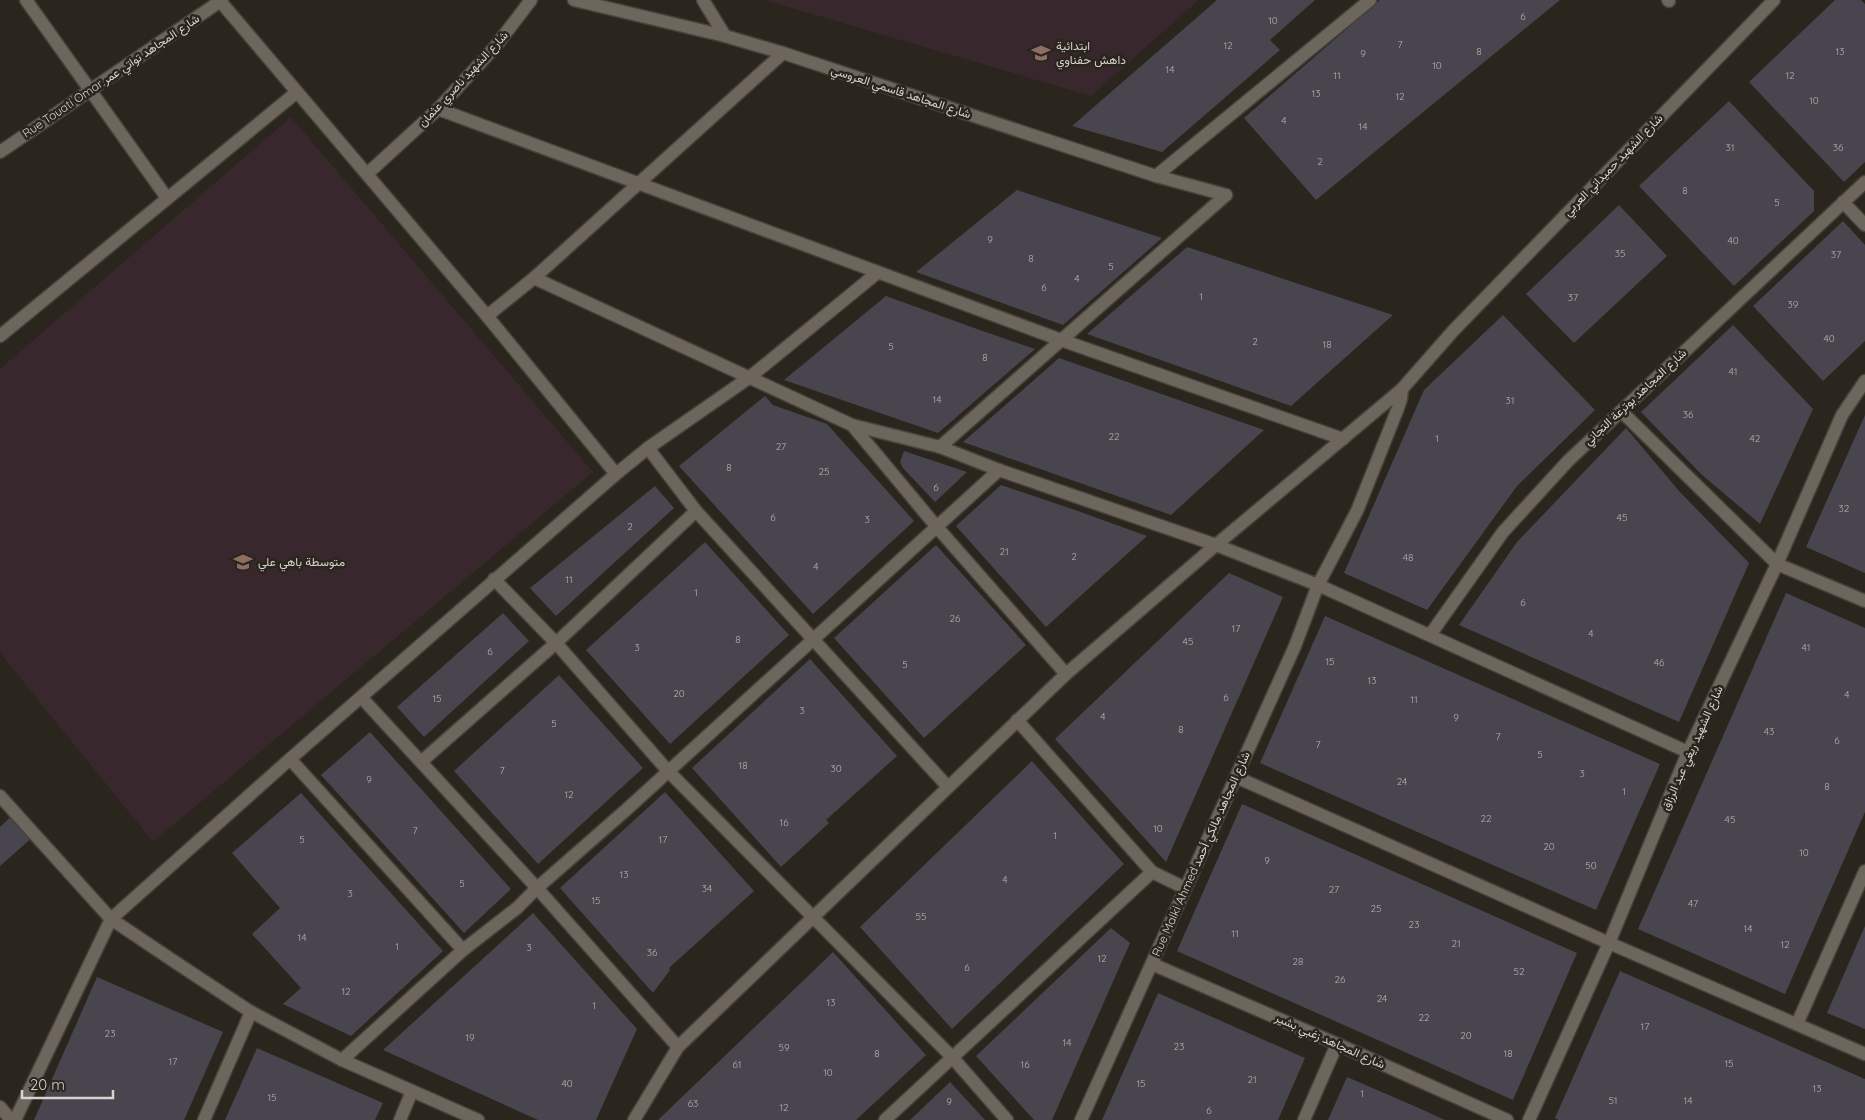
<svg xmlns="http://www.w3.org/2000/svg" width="1865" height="1120" font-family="Quicksand,Vazirmatn,sans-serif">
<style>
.education{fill:#39272e}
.building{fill:#49454e}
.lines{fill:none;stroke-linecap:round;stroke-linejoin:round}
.minor-casing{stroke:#45413b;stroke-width:15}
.tertiary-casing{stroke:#45413b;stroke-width:15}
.minor{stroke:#6c665d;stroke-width:12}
.tertiary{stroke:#6c665d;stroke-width:12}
.labels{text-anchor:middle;stroke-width:5;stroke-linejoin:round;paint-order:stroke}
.number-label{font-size:10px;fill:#b4b0ae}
.poi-label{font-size:12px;fill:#d7d3ce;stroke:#2a251d;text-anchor:start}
.street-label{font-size:12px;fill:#d7d3ce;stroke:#2a251d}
</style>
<rect width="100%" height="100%" fill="#2a251d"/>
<g class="education">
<path d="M764,0H1199L1091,96Z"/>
<path d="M291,117L593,472L153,842L0,653V369Z"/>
</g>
<g class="building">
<path d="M1217,0H1315L1270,40L1280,50L1162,152L1072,126Z"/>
<path d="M1380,0H1560L1316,200L1244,118Z"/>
<path d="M1835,0H1861L1865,4V162L1844,182L1749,82Z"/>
<path d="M1729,101L1814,191V211L1734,286L1639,186Z"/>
<path d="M1017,190L1065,206L1162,238L1063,325L916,272Z"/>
<path d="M1619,205L1667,256L1574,343L1526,294Z"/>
<path d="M1843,221L1865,245V341L1823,381L1753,306Z"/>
<path d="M1187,247L1393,315L1291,406L1087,334Z"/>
<path d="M886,296L977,329L1035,349L938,433L784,380Z"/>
<path d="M1503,315L1595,410L1517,486L1427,610L1344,573L1424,390Z"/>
<path d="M1733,325L1813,409L1760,524L1701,474L1641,412Z"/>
<path d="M1059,358L1264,430L1171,515L963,442Z"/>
<path d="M765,396L773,405L827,424L914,521L813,614L679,466Z"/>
<path d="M1865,415V573L1806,547Z"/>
<path d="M1626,428L1679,491L1749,563L1679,722L1459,625L1517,542Z"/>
<path d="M904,451L967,472L935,502L903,468L900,462Z"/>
<path d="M1001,485L1075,510L1147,536L1046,627L956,526Z"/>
<path d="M655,486L674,508L556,616L530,588Z"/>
<path d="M705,542L789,635L670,744L586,650Z"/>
<path d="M936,545L1026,645L924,738L834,638Z"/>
<path d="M1229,573L1283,597L1166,862L1055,739Z"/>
<path d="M1786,593L1865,628V812L1785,994L1638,929Z"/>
<path d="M503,613L529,641L424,737L397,707Z"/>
<path d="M1325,616L1660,764L1596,910L1260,763Z"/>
<path d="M810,659L897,756L826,820L829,823L781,867L692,768Z"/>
<path d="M559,675L643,768L538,864L454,771Z"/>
<path d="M370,732L511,889L464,933L321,775Z"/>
<path d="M1032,761L1124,864L952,1029L860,927Z"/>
<path d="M665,792L754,891L669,968L670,970L653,993L560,888Z"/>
<path d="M301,793L443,951L351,1036L283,1004L301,988L252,934L280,908L232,853Z"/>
<path d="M1242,804L1577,953L1513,1100L1177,951Z"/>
<path d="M15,813L35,835L0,866V827Z"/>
<path d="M533,913L637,1029L596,1120H538L383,1050Z"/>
<path d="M1865,926V1029L1827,1013Z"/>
<path d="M1111,928L1130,943L1052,1120H1034L976,1056Z"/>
<path d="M833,952L926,1055L856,1120H658Z"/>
<path d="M1620,971L1865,1079V1120H1559L1555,1118Z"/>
<path d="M97,977L223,1032L184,1120H34Z"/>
<path d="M1158,993L1305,1058L1278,1120H1102Z"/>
<path d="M257,1048L383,1103L375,1120H225Z"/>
<path d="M1347,1077L1421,1109L1445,1120H1328Z"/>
<path d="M950,1082L985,1120H910Z"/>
</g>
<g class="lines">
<g class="minor-casing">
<g id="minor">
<path d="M26,0L167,198"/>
<path d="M1668,0L1669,1"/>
<path d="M220,1L487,316L616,474"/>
<path d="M438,109L1061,340L1343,439"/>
<path d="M0,152L222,0"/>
<path d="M367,174L438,109L495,47L531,0"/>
<path d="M1156,176L1370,0"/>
<path d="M1843,202L1865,225"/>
<path d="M534,278L852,425L940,447L999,470L1216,545L1318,585L1688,752"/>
<path d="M487,316L534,278L783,53"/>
<path d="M0,336L297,92"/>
<path d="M852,425L936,526L1066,674"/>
<path d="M940,447L1226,195"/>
<path d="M648,448L696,511L948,787"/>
<path d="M494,579L556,643L668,771L952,1057L1007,1120"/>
<path d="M1430,635L1503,532L1568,461L1865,182"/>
<path d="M361,697L537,888L678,1047"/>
<path d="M1017,720L1152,872L1185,888"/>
<path d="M290,759L463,950"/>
<path d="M421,762L556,643L696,511"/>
<path d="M1236,777L1609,943L1865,1054"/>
<path d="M0,796L111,919L181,966L251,1012L342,1060L478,1120"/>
<path d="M1152,964L1337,1044L1507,1120"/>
<path d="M1797,1024L1865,871"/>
<path d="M342,1060L463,950L517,908L537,888L626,810L999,470"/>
<path d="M0,1107L11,1120"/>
<path d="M15,1120L111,919L290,759L616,474L648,448L750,377L877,273"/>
<path d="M204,1120L251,1012"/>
<path d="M400,1120L412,1091"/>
<path d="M634,1120L678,1047L1066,674L1216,545L1402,389L1453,331L1774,0"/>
<path d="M885,1120L1152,872"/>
<path d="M1081,1120L1295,646L1318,585L1357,511L1398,408L1401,399L1402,389"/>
<path d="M1304,1120L1337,1044"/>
<path d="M1529,1120L1609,943L1688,752L1777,564L1842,415L1865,381"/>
</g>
</g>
<g class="tertiary-casing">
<g id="tertiary">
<path d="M574,0L725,36L783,53L1156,176L1226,195"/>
<path d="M703,0L725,36"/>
<path d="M1621,411L1777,564L1865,601"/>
</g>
</g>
<use href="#minor" class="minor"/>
<use href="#tertiary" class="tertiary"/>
</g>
<defs>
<g id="school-bare" transform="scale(1.5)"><path d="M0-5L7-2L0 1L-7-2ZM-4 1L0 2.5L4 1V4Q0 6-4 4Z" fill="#8d6e63" stroke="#2a251d" stroke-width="2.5" paint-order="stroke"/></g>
</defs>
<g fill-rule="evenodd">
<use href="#school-bare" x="1041" y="53"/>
<use href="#school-bare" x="243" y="562"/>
</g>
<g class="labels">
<g class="number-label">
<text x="1523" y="20">6</text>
<text x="1273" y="24">10</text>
<text x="1400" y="48">7</text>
<text x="1228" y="49">12</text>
<text x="1479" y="55">8</text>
<text x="1840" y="55">13</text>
<text x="1363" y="57">9</text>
<text x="1437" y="69">10</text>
<text x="1170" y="73">14</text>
<text x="1337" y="79">11</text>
<text x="1790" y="79">12</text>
<text x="1316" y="97">13</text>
<text x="1400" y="100">12</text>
<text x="1814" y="104">10</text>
<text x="1284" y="124">4</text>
<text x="1363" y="130">14</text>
<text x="1730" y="151">31</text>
<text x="1838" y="151">36</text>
<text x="1320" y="165">2</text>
<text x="1685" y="194">8</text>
<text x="1777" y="206">5</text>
<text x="990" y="243">9</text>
<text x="1733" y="244">40</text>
<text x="1620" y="257">35</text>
<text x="1836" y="258">37</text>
<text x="1031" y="262">8</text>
<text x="1111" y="270">5</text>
<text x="1077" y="282">4</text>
<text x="1044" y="291">6</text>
<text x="1201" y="300">1</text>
<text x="1573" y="301">37</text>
<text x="1793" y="308">39</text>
<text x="1829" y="342">40</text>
<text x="1255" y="345">2</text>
<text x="1327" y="348">18</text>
<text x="891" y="350">5</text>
<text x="985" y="361">8</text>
<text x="1733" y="375">41</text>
<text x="937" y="403">14</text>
<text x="1510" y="404">31</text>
<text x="1688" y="418">36</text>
<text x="1114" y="440">22</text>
<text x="1437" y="442">1</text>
<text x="1755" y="442">42</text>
<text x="781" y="450">27</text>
<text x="729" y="471">8</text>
<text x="824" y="475">25</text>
<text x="936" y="491">6</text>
<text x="1844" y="512">32</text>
<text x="773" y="521">6</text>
<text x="1622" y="521">45</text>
<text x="867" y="523">3</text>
<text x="630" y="530">2</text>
<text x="1004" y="555">21</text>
<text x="1074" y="560">2</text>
<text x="1408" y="561">48</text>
<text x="816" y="570">4</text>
<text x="569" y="583">11</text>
<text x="696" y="596">1</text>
<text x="1523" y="606">6</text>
<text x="955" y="622">26</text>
<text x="1236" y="632">17</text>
<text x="1591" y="637">4</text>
<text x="738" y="643">8</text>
<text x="1188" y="645">45</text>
<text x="637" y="651">3</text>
<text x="1806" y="651">41</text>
<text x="490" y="655">6</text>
<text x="1330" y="665">15</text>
<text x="1659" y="666">46</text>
<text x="905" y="668">5</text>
<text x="1372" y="684">13</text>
<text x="679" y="697">20</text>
<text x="1847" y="698">4</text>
<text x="1226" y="701">6</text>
<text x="437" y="702">15</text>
<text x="1414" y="703">11</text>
<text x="802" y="714">3</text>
<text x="1103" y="720">4</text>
<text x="1456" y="721">9</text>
<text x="554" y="727">5</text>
<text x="1181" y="733">8</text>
<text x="1769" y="735">43</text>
<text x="1498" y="740">7</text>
<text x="1837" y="744">6</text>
<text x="1318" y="748">7</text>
<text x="1540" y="758">5</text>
<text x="743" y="769">18</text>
<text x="836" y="772">30</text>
<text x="502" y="774">7</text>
<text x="1582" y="777">3</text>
<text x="369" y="783">9</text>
<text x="1402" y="785">24</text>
<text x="1827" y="790">8</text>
<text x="1624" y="795">1</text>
<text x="569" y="798">12</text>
<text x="1486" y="822">22</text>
<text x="1730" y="823">45</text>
<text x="784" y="826">16</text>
<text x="1158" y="832">10</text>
<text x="415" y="834">7</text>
<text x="1055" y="839">1</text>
<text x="302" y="843">5</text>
<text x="663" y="843">17</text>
<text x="1549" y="850">20</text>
<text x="1804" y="856">10</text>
<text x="1267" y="864">9</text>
<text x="1591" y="869">50</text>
<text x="624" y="878">13</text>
<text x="1005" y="883">4</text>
<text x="462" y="887">5</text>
<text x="707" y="892">34</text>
<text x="1334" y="893">27</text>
<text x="350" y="897">3</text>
<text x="596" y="904">15</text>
<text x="1693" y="907">47</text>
<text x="1376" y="912">25</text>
<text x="921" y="920">55</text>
<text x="1414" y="928">23</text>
<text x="1748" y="932">14</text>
<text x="1235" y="937">11</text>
<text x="302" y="941">14</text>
<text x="1456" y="947">21</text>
<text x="1785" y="948">12</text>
<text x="397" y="950">1</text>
<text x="529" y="951">3</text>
<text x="652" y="956">36</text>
<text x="1102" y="962">12</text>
<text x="1298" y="965">28</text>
<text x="967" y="971">6</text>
<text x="1519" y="975">52</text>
<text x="1340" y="983">26</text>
<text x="346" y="995">12</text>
<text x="1382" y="1002">24</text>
<text x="831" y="1006">13</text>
<text x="594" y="1009">1</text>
<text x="1424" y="1021">22</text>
<text x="1645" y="1030">17</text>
<text x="110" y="1037">23</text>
<text x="1466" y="1039">20</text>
<text x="470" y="1041">19</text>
<text x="1067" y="1046">14</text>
<text x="1179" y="1050">23</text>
<text x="784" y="1051">59</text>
<text x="877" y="1057">8</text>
<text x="1508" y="1057">18</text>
<text x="173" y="1065">17</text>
<text x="1729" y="1067">15</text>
<text x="737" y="1068">61</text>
<text x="1025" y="1068">16</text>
<text x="828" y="1076">10</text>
<text x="1252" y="1083">21</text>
<text x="567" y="1087">40</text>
<text x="1141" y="1087">15</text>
<text x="1817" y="1092">13</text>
<text x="1362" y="1097">1</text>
<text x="272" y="1101">15</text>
<text x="1613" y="1104">51</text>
<text x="1688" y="1104">14</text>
<text x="949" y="1105">9</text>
<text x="693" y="1107">63</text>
<text x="784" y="1111">12</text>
<text x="1209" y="1114">6</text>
</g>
<g class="poi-label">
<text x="1056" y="50">ابتدائية<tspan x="1056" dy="14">داهش حفناوي</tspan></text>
<text x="258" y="566">متوسطة باهي علي</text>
</g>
<g class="street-label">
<text transform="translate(111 76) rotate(-34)" y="4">Rue Touati Omar,شارع المجاهد تواتي عمر</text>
<text transform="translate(463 79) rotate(-47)" y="4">شارع الشهيد ناصري عثمان</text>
<text transform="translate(901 92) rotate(18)" y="4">شارع المجاهد قاسمي العروسي</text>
<text transform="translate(1613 165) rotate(-46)" y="4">شارع الشهيد حميداني العربي</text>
<text transform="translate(1635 397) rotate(-43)" y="4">شارع المجاهد بوترعة التجاني</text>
<text transform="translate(1692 748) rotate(-66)" y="4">شارع الشهيد ريغي عبد الرزاق</text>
<text transform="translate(1201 854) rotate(-66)" y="4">Rue Malki Ahmed,شارع المجاهد مالكي أحمد</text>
<text transform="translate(1330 1041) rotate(24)" y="4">شارع المجاهد زغبي بشير</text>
</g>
</g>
<path d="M22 1090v8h91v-8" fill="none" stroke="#d7d3ce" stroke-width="2.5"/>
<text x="30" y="1090" font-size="15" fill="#d7d3ce" stroke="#2a251d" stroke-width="4" paint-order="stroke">20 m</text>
</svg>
